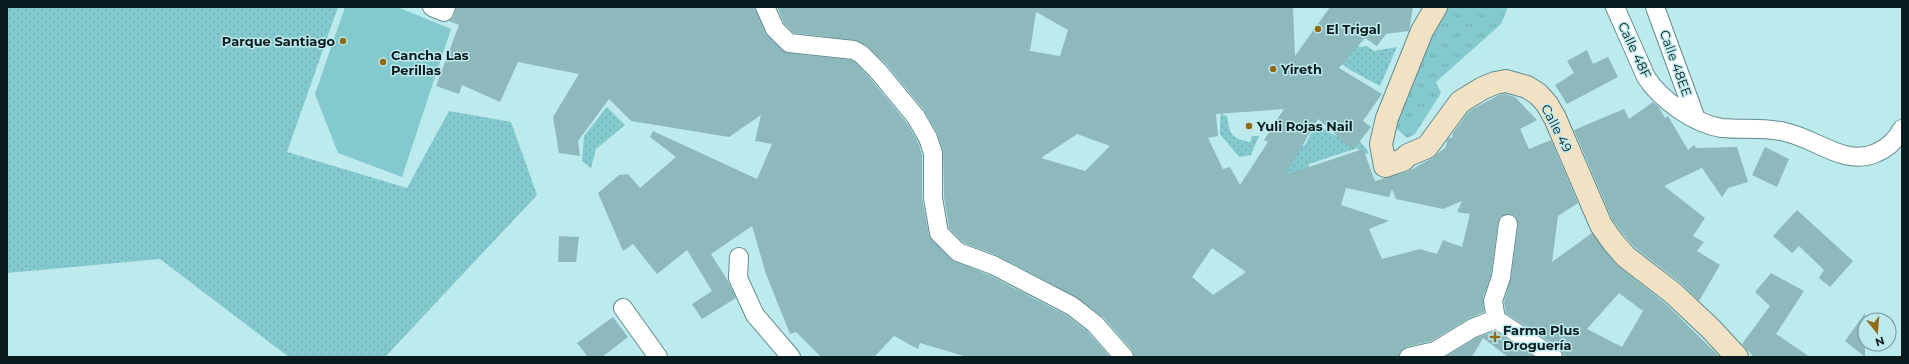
<svg xmlns="http://www.w3.org/2000/svg" width="1909" height="364" font-family="Montserrat,sans-serif">
<style>
.grass{fill:url(#grass-dots)}
.park{fill:url(#park-tufts)}
.pitch{fill:#83c9cd}
.building{fill:#8eb9bc;fill-rule:evenodd}
.lines{fill:none;stroke-linecap:round;stroke-linejoin:round}
.street-casing{stroke:#628c8e;stroke-width:20}
.secondary-casing{stroke:#628c8e;stroke-width:24}
.street{stroke:#fff;stroke-width:18}
.secondary{stroke:#f1e2c5;stroke-width:22}
.poi-dot{fill:#926912;stroke:#bdeaed;stroke-width:1.5}
.labels{text-anchor:middle;stroke-width:3;stroke-linejoin:round;paint-order:stroke}
.poi-label{font-size:13px;font-weight:bold;fill:#0a1b1d;stroke:#bdeaed;text-anchor:start}
.street-label{font-size:13px;fill:#0a1b1d;stroke:#bdeaed}
</style>
<defs>
<pattern id="grass-dots" width="8" height="8" patternUnits="userSpaceOnUse"><rect width="8" height="8" fill="#83c9cd"/><path d="M2 2h.1M6 6h.1" fill="none" stroke="#70acb0" stroke-width="1.8" stroke-linecap="round"/></pattern>
<pattern id="park-tufts" width="24" height="20" patternUnits="userSpaceOnUse"><rect width="24" height="20" fill="#83c9cd"/><path d="M3 7l-1-3M5 7V3M7 7l1-3M15 17l-1-3M17 17v-4M19 17l1-3" fill="none" stroke="#70acb0"/></pattern>
</defs>
<rect width="100%" height="100%" fill="#bdeaed"/>
<g class="grass">
<path d="M7,7H338L287,152L407,188L449,111L511,122L537,195L385,357H289L160,259L7,273Z"/>
<path d="M1346,38L1360,47L1367,46L1374,51L1397,47L1380,86L1352,71L1333,58Z"/>
<path d="M1221,94H1224L1223,115L1227,116C1230,135 1231,138 1250,142L1252,136H1259L1251,155L1239,157L1220,134Z"/>
<path d="M607,107L625,125L596,149L591,168L582,161L584,136Z"/>
<path d="M1316,124L1334,135L1359,140L1369,153L1363,155L1357,148L1309,164V168L1292,177L1258,171L1300,146L1305,145Z"/>
</g>
<path class="park" d="M1445,7H1508L1501,24L1436,82L1441,93L1415,134L1407,138L1397,129L1396,115Z"/>
<path class="pitch" d="M345,7H397L451,29L402,177L338,153L315,94Z"/>
<g class="building">
<path d="M456,7H755L766,34L782,50L788,53L851,60L855,62L870,78L907,123L918,142L922,155V198L929,235L932,240L951,259L989,275L1066,315L1088,332L1110,357H967L920,343L918,349L894,336L874,357H821L796,332L790,334L766,274L752,226L711,254L728,281L736,298L702,319L692,304L712,291L687,250L657,274L633,244L623,251L598,193L619,175L628,174L640,188L676,157L650,137L653,131L757,179L772,144L755,141L761,115L729,137L631,121L609,99L578,141L580,156L559,153L553,117L579,74L518,62L500,102L462,85L459,94L436,86L459,25L449,21L454,16Z"/>
<path d="M777,7H1293L1295,56L1330,7H1413L1409,31L1386,34L1377,46L1365,38L1339,68L1382,94L1363,121L1371,127L1353,150L1318,119L1285,175L1363,149L1375,181L1407,172L1432,158L1446,147L1447,140L1449,138H1452L1453,133L1469,111L1499,95L1505,94L1515,97L1537,120L1520,129L1529,149L1551,140L1578,203L1558,216L1552,262L1592,233L1617,265L1665,303L1720,357H1567L1563,355L1559,348L1506,313L1504,302L1511,278L1518,225L1515,216L1509,214L1500,217L1498,223L1491,275L1483,298L1484,312L1468,319L1431,341L1406,347L1402,350L1399,357H1134L1132,350L1103,317L1078,298L998,256L964,243L949,228L944,197L943,150L937,133L924,110L886,64L866,45L855,40L794,33L784,23ZM1036,12L1068,30L1060,56L1030,51ZM1284,109L1264,140L1268,142L1240,185L1230,167L1223,169L1208,138L1218,136L1216,114ZM1077,134L1110,146L1085,171L1041,158ZM1346,188L1389,197L1392,189L1396,199L1443,209L1462,201L1457,212L1470,214L1462,247L1443,240L1437,254L1420,249L1382,259L1369,229L1389,221L1341,205ZM1212,248L1246,272L1213,295L1192,277ZM1619,293L1643,311L1622,347L1587,329Z"/>
<path d="M1587,50L1593,64L1608,57L1618,77L1567,104L1555,85L1574,73L1567,61Z"/>
<path d="M1653,102L1658,106L1665,118L1668,116L1688,150L1694,145L1696,148L1737,147L1748,182L1728,188L1722,197L1702,168L1664,186L1705,218L1693,236L1704,242L1697,251L1720,265L1699,301L1681,283L1635,248L1623,234L1612,219L1574,130L1624,109L1629,119Z"/>
<path d="M1765,147L1789,159L1777,187L1752,175Z"/>
<path d="M1797,210L1853,261L1830,287L1819,278L1824,270L1799,246L1792,253L1773,236Z"/>
<path d="M559,236L579,237L576,262H558Z"/>
<path d="M1771,273L1804,291L1776,334L1810,357H1754L1742,344L1770,306L1755,292Z"/>
<path d="M1865,313V357L1845,341Z"/>
<path d="M613,317L628,337L602,357H588L577,343Z"/>
<path d="M1495,331L1534,357H1508L1483,338L1472,357H1445L1478,337Z"/>
</g>
<g class="lines">
<g class="street-casing">
<g id="street">
<path d="M432,7L444,12L446,7"/>
<path d="M765,7L775,29L789,43L854,50L861,54L878,71L916,117L928,138L933,153V198L939,233L958,252L993,265L1072,306L1095,324L1124,357"/>
<path d="M1615,7L1646,77C1660,99 1694,124 1722,128C1743,130 1764,127 1785,132C1815,138 1845,167 1876,153C1888,148 1896,140 1902,129"/>
<path d="M1655,7L1696,119"/>
<path d="M1508,224L1501,277L1493,301L1496,319L1553,357"/>
<path d="M739,257L738,278L755,315L791,357"/>
<path d="M623,308L658,357"/>
<path d="M1409,357L1435,351L1473,328L1496,319"/>
</g>
</g>
<g class="secondary-casing">
<path id="secondary" d="M1436,7L1422,31L1387,118L1381,144L1385,166L1403,160L1408,155L1427,147L1460,102L1483,88L1495,83L1506,81L1527,87L1538,94L1547,104L1555,118L1601,225L1613,242L1626,257L1673,293L1711,329L1737,357"/>
</g>
<use href="#street" class="street"/>
<use href="#secondary" class="secondary"/>
</g>
<g class="poi-dot">
<circle cx="1318" cy="29" r="4"/>
<circle cx="343" cy="41" r="4"/>
<circle cx="383" cy="62" r="4"/>
<circle cx="1273" cy="69" r="4"/>
<circle cx="1249" cy="126" r="4"/>
<path d="M1493 331h4v4h4v4h-4v4h-4v-4h-4v-4h4z"/>
</g>
<g class="labels">
<g class="poi-label">
<text x="1326" y="34">El Trigal</text>
<text x="335" y="46" text-anchor="end">Parque Santiago</text>
<text x="391" y="60">Cancha Las<tspan x="391" dy="15">Perillas</tspan></text>
<text x="1281" y="74">Yireth</text>
<text x="1257" y="131">Yuli Rojas Nail</text>
<text x="1503" y="335">Farma Plus<tspan x="1503" dy="15">Droguería</tspan></text>
</g>
<g class="street-label">
<text transform="translate(1635 50) rotate(65)" y="5">Calle 48F</text>
<text transform="translate(1676 63) rotate(70)" y="5">Calle 48EE</text>
<text transform="translate(1557 128) rotate(63)" y="5">Calle 49</text>
</g>
</g>
<rect width="1909" height="364" fill="none" stroke="#0a1b1d" stroke-width="16"/>
<g transform="translate(1877 332) rotate(163)"><circle r="19" fill="#bdeaed" stroke="#75979a"/>
<path d="M0-3L7 15L0 10L-7 15Z" fill="#926912"/>
<text y="-6" font-size="11" font-weight="bold" text-anchor="middle" fill="#0a1b1d">N</text>
</g>
</svg>
